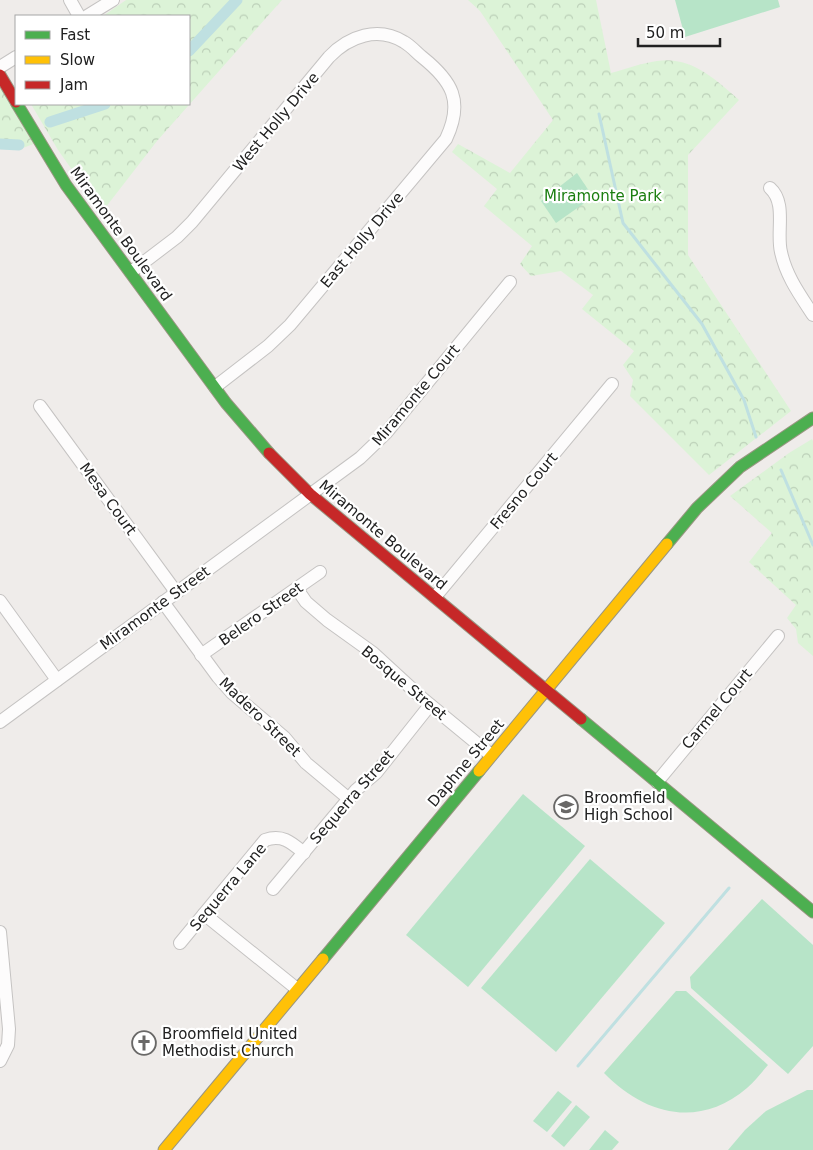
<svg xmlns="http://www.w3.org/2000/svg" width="813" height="1150" font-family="'DejaVu Sans',sans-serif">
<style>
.park{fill:url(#park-crowns)}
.pitch{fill:#b7e4c8}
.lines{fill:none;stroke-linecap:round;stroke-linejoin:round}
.stream{stroke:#bfe0e1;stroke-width:3}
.canal{stroke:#bfe0e1;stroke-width:11}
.street-casing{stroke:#c5c3c2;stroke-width:14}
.fast-casing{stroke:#999682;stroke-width:13}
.slow-casing{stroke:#999682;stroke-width:13}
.jam-casing{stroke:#999682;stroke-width:13}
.street{stroke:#fdfcfc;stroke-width:12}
.fast{stroke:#4caf50;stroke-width:11}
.slow{stroke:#ffc107;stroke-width:11}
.jam{stroke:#c62828;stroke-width:11}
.labels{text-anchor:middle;stroke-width:4.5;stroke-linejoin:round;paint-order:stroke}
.street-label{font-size:15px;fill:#212121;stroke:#fff}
.park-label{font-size:15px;fill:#1b7e10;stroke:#fff}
.poi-label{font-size:15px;fill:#212121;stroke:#fff;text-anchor:start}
</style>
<defs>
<pattern id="park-crowns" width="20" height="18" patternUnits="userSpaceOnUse" patternTransform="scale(1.25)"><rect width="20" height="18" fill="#dcf3d7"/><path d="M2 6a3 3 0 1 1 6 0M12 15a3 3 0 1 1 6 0" fill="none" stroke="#bcd0b8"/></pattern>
</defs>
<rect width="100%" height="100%" fill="#efecea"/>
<g class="park">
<path d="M126,0H282L157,141L102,212L58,150L31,104H189V16H103Z"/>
<path d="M468,0H596L611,73C626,69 642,63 657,61C691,56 715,79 739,100L688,155V255L791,411L709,475L630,396L633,380L623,365L634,351L582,309L593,295L561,271L531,276L520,264L532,246L484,206L497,189L452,152L458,144L510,173L553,120L480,11Z"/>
<path d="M0,75L39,142L20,149H0Z"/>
<path d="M812,439L813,441V656L798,643L796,629L787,618L796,605L749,562L772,533L730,496L789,453Z"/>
</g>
<g class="pitch">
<path d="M675,0H778L780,7L685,37Z"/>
<path d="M577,173L593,197L556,223L541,201Z"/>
<path d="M523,794L585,846L468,987L406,935Z"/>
<path d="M590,859L665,923L556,1052L481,988Z"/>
<path d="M762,899L813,945V1046L788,1074L691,988L690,977Z"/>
<path d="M676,991H686L768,1065C761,1073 755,1081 747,1088C699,1129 645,1115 604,1073Z"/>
<path d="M807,1090H813V1150H728L745,1130L766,1111Z"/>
<path d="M558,1091L572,1102L547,1132L533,1121Z"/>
<path d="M576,1105L590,1117L564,1147L551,1136Z"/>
<path d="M605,1130L619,1142L612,1150H589Z"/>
</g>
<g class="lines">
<g class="stream">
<path d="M599,114L623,223L702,324L744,400L756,437"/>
<path d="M781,470L813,545"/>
<path d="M578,1066L729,888"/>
</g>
<g class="canal">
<path d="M189,51L237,0"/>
<path d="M50,122L105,104"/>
<path d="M0,144L19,145"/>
</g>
<g class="street-casing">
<g id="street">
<path d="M70,0L79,16"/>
<path d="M87,16L113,0"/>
<path d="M0,67L16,57"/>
<path d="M770,188C787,203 776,232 781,252C786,276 800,295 813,315"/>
<path d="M131,272L177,237L192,222L329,57C349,36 378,26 404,42C411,46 416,52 422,57C452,81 464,101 446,139L290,325L268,346L215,387"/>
<path d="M40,406L176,592"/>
<path d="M297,589L306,602L327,620L373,653L423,699L491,755"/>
<path d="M435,597L612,384"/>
<path d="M0,601L57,680"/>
<path d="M163,602L218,677L232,693L284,737L306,763L349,799"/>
<path d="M201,655L320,572"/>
<path d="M0,722L360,458L386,433L510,282"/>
<path d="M657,782L778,636"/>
<path d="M273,889L356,790L376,773L430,705"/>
<path d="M204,914L297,989"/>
<path d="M0,932L9,1029L8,1045L0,1061"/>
<path d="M180,943L265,840C282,834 291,842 304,853"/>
</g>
</g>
<g class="fast-casing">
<g id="fast">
<path d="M17,104L66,185L226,403L269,453"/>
<path d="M667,544L697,508L740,467L813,418"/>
<path d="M581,719L813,912"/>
<path d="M323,959L479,771"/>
</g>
</g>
<g class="slow-casing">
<g id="slow">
<path d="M479,771L667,544"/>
<path d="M164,1150L323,959"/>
</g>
</g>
<g class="jam-casing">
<g id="jam">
<path d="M0,75L16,102"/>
<path d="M269,453L310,494L581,719"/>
</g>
</g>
<use href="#street" class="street"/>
<use href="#fast" class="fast"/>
<use href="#slow" class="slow"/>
<use href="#jam" class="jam"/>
</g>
<defs>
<g id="school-ring" transform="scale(1.25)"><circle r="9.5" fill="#fff" stroke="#696867" stroke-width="1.5"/><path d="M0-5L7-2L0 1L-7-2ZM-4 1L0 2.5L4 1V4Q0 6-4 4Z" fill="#696867"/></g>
<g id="church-ring" transform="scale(1.25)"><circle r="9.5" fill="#fff" stroke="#696867" stroke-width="1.5"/><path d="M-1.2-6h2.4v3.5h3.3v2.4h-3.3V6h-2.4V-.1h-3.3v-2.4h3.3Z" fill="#696867"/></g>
</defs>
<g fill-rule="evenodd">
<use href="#school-ring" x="566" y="807"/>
<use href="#church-ring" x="144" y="1043"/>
</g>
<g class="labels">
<g class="street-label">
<text transform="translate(276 122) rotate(-50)" y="5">West Holly Drive</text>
<text transform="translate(121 234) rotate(54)" y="5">Miramonte Boulevard</text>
<text transform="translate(362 240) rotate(-50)" y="5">East Holly Drive</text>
<text transform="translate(416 395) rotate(-50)" y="5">Miramonte Court</text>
<text transform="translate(524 491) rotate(-50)" y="5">Fresno Court</text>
<text transform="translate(108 499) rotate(54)" y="5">Mesa Court</text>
<text transform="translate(383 535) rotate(40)" y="5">Miramonte Boulevard</text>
<text transform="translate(155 608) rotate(-36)" y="5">Miramonte Street</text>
<text transform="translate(261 614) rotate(-35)" y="5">Belero Street</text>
<text transform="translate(404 683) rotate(40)" y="5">Bosque Street</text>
<text transform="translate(717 709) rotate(-50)" y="5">Carmel Court</text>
<text transform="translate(260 717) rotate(44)" y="5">Madero Street</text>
<text transform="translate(466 763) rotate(-50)" y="5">Daphne Street</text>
<text transform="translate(352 797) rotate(-49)" y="5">Sequerra Street</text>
<text transform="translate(228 887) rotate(-50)" y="5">Sequerra Lane</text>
</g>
<g class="park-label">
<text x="603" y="201">Miramonte Park</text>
</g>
<g class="poi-label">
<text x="584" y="803">Broomfield<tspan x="584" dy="17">High School</tspan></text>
<text x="162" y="1039">Broomfield United<tspan x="162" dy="17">Methodist Church</tspan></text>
</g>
</g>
<rect x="15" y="15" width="175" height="90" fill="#ffffff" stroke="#a6a6a6"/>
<rect x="25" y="31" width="25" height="8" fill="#4caf50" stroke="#a6a6a6"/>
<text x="60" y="40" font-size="15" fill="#212121">Fast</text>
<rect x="25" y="56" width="25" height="8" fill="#ffc107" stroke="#a6a6a6"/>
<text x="60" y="65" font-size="15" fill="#212121">Slow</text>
<rect x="25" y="81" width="25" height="8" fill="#c62828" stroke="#a6a6a6"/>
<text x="60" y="90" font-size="15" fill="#212121">Jam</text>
<path d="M638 38v8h82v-8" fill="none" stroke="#212121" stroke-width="2.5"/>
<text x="646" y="38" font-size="15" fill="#212121" stroke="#ffffff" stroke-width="4" paint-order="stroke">50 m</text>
</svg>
